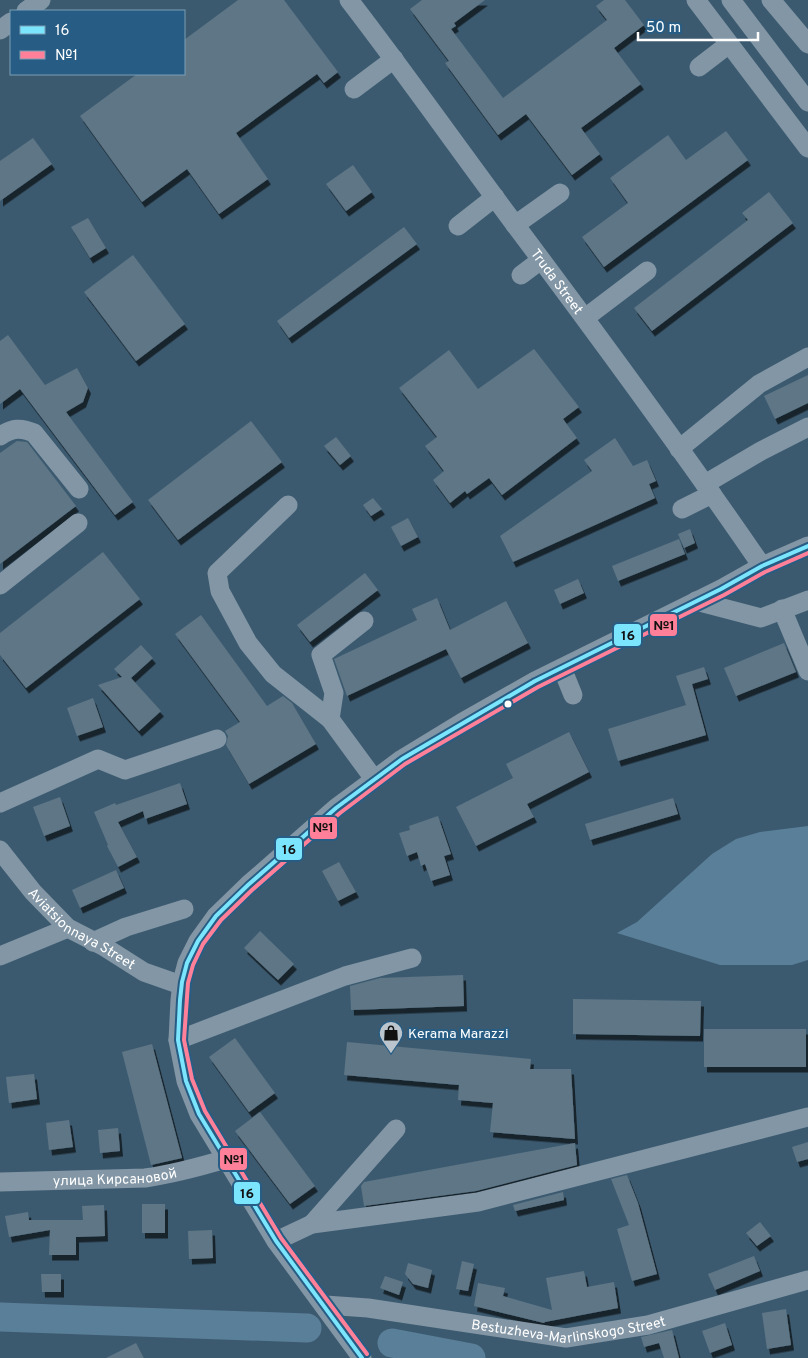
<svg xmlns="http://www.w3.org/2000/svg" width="808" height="1358" font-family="Overpass,sans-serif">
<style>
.water{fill:#5a7f99}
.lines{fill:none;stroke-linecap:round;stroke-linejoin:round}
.river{stroke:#5a7f99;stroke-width:29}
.building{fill:#5e7686;filter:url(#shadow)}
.minor{stroke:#8296a5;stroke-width:19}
.bus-1-casing{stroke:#275d84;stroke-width:8}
.bus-2-casing{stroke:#275d84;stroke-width:8}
.bus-1{stroke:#7ae5fd;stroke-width:4}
.bus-2{stroke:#ff8098;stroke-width:4}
.bus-dot{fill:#fff;stroke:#275d84;stroke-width:2}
.labels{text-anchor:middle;stroke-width:4;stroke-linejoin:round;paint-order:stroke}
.street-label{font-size:14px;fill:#fff;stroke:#275d84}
.poi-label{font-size:14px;fill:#fff;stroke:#275d84;text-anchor:start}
.line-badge{stroke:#275d84;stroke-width:2}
.pale-badge-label{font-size:14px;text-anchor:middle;font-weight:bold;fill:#111}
</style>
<defs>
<filter id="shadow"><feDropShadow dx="3" dy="5.5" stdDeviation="0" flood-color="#0009"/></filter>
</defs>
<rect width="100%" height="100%" fill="#3c5a6f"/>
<path class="water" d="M808,826V960L792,965H720L617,933L637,922L712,854L736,839L760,832Z"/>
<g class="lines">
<g class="river">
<path d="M0,1317L307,1328"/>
<path d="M392,1343L471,1358"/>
</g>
</g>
<g class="building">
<path d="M238,0H284L338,72L324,83L317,74L236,133L268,179L219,214L187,169L142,202L80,116L137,74H184V40Z"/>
<path d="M422,0H485L454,23L456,26L451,29L503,98L607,20L596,6L604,0H625L644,25L614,48L641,84L581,128L600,154L572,175L526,114L498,135L445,63L449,61L410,9Z"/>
<path d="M726,131L748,160L604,267L582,237L628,203L610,178L668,135L686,160Z"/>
<path d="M33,138L52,164L0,201V161Z"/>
<path d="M353,165L372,192L346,211L326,184Z"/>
<path d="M769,192L793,223L652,331L634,308L748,220L742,213Z"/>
<path d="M88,218L106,248L90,258L71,227Z"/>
<path d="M404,227L417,244L289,338L277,321Z"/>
<path d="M133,255L185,324L136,361L84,292Z"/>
<path d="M8,335L45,385L77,368L88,388L83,402L66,412L133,502L115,515L20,389L0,404V341Z"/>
<path d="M534,349L579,407L563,419L577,438L502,495L489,478L467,494L465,491L450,503L433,480L444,471L425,446L437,437L399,388L449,350L478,389Z"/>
<path d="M808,375V403L775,419L764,396Z"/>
<path d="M251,421L282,462L178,540L148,500Z"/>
<path d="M336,437L351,456L340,465L324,446Z"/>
<path d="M615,438L633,466L647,460L656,481L649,484L655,498L513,562L500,536L592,471L584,460Z"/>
<path d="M17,441L27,442L76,506L0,564V453Z"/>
<path d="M373,498L382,509L371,516L363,505Z"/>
<path d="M408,518L418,537L401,546L391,527Z"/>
<path d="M690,529L695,543L684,548L678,534Z"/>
<path d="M679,539L685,554L618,581L612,566Z"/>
<path d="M103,552L140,599L26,688L0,655V633Z"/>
<path d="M365,573L378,590L310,642L297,625Z"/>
<path d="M578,579L584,593L560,604L554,590Z"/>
<path d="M437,598L450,630L506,601L528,643L461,678L446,649L347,696L334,659L417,620L412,609Z"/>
<path d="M201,615L267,706L283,696L292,703L316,744L249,784L226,745L228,736L225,731L240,722L175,634Z"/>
<path d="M784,643L796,672L736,696L724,668Z"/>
<path d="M141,645L153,658L131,678L161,711L139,731L98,685L122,677L114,669Z"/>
<path d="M704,667L708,679L692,684L706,735L618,761L608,729L686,705L676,676Z"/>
<path d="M93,698L103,727L77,736L67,708Z"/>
<path d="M569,732L589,772L527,804L534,817L476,846L456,807L513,778L506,764Z"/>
<path d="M180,783L187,804L145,819L143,811L118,822L137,857L118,867L107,846L108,845L94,812L115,803L116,805Z"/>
<path d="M60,797L70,826L44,836L33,807Z"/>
<path d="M673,798L678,814L590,840L585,824Z"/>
<path d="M438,816L451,854L444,856L450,875L431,881L425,864L421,866L417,852L407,856L399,833L410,830L409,826Z"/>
<path d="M339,862L356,892L338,901L322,871Z"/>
<path d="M116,870L124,888L80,908L72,890Z"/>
<path d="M260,931L294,964L278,980L244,948Z"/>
<path d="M463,975L464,1006L351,1010L350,986L380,978Z"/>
<path d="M573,999L701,1001L700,1036L573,1034Z"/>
<rect x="704" y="1029" width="102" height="38"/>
<path d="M235,1038L275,1093L249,1112L209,1057Z"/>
<path d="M347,1042L531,1059L530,1069H571L575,1139L490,1132L493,1103L458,1100L459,1085L344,1075Z"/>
<path d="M152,1044L182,1158L151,1165L122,1052Z"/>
<path d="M34,1074L37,1099L9,1103L6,1077Z"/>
<path d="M260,1112L315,1186L290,1204L235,1131Z"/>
<path d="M69,1120L73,1147L49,1150L46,1123Z"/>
<path d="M118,1128L120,1151L100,1153L98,1130Z"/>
<path d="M808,1142V1159L797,1162L792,1147Z"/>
<path d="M575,1143L577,1165L476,1191L364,1206L361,1186L364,1182Z"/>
<path d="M627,1175L638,1203L657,1274L632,1281L617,1229L629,1225L611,1179Z"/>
<path d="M563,1192L564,1200L515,1211L513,1205Z"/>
<rect x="142" y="1204" width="23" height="29"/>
<path d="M104,1205L105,1236L76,1237V1255H49L50,1230L9,1237L5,1216L28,1212L29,1220H83L82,1206Z"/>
<path d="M760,1222L771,1236L757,1246L746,1233Z"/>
<path d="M212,1230L213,1258L189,1259L188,1231Z"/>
<path d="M754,1256L760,1271L715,1290L708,1274Z"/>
<path d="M462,1261L474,1264L468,1291L456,1289Z"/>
<path d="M408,1263L432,1270L428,1288L413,1284L405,1274Z"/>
<path d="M584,1271L587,1287L614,1282L618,1308L545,1322L544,1323L474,1306L478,1283L505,1288L503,1296L552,1310L546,1278Z"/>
<path d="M41,1274H61V1292H42Z"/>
<path d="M385,1276L403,1282L399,1295L380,1288Z"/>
<path d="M786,1309L791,1345L767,1349L762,1313Z"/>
<path d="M725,1323L732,1345L710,1353L702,1331Z"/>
<path d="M672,1330L679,1358H664L659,1343L644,1347L641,1337Z"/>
<path d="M136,1343L144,1358H106Z"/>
</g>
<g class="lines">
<g class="minor">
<path id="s1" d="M349,0C406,74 460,151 516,226C600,338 683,451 762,566"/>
<path d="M696,0L808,148"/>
<path d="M731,0L808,102"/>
<path d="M771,0L808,44"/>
<path d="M26,11L41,0"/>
<path d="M0,30L11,22"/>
<path d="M699,67L729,44"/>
<path d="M354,89L394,59"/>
<path d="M515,225L560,193"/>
<path d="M458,226L495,197"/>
<path d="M521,275L541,260"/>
<path d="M585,318L647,271"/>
<path d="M0,436C12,428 21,427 34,433L79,489"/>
<path d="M679,449L759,384L808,357"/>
<path d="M705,484L761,451L808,427"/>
<path d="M288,505L217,573L220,591L248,643L273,674L330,719"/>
<path d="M682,509L712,494"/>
<path d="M0,585L78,523"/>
<path d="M696,601L761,618L808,600"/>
<path d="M782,609L808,671"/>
<path d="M364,621L321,655L334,693L330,719L374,779"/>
<path d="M562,668L573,695"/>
<path d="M0,803L98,759L125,770L217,739"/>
<path id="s2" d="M0,850L33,892L68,928L103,946L144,972L181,985"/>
<path d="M93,942L126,927L184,909"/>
<path d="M0,956L68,928"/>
<path d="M178,1040L345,976L412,958"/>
<path id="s3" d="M0,1182L145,1178C173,1174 199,1167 226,1159"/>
<path d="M312,1224L396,1129"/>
<path d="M276,1241L312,1224L478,1202L808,1117"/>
<path id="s4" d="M325,1305L368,1308L566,1338L648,1325L808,1280"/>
<path d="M362,1358L276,1241L199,1114L186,1081L178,1040L180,1000L182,982L187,963L198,941L216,916L248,885L336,808L402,759L461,723L535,681L721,589L762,566L808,546"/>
</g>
<g class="bus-1-casing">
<path id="bus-1" d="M362,1358L276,1241L199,1114L186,1081L178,1040L180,1000L182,982L187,963L198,941L216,916L248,885L336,808L402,759L535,681L721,589L762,566L808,546"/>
</g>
<g class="bus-2-casing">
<path id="bus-2" d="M367,1354L281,1238L205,1111L192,1079L184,1040L188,983L193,965L203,944L221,920L252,890L340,813L405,764L538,687L724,595L765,572L808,553"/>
</g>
<use href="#bus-1" class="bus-1"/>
<use href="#bus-2" class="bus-2"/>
</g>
<defs>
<g id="shop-pin" transform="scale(1.25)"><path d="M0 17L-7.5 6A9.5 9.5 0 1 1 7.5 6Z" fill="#bbc5cd" stroke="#275d84"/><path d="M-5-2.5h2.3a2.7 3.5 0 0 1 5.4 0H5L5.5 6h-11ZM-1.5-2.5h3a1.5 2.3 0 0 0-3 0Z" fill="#111"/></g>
</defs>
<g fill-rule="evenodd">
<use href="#shop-pin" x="391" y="1033"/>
</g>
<circle class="bus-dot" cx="508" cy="704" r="4.5"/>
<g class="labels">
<g class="street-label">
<text dy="5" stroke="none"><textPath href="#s1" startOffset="350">Truda Street</textPath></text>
<text dy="5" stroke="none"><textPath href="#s2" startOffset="115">Aviatsionnaya Street</textPath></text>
<text dy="5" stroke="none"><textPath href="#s3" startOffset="115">улица Кирсановой</textPath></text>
<text dy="5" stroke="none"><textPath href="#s4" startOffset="246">Bestuzheva-Marlinskogo Street</textPath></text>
</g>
<g class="poi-label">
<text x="408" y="1038">Kerama Marazzi</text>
</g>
</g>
<g class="line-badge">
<rect x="649" y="613" width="29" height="24" rx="5" fill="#ff8098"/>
<rect x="613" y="623" width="29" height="24" rx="5" fill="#7ae5fd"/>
<rect x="309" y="816" width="29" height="24" rx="5" fill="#ff8098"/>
<rect x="275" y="837" width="28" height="24" rx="5" fill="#7ae5fd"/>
<rect x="219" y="1147" width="29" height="24" rx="5" fill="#ff8098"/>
<rect x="233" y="1181" width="28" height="24" rx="5" fill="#7ae5fd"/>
</g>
<g class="pale-badge-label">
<text x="664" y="630">№1</text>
<text x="628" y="640">16</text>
<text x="323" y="832">№1</text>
<text x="289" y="854">16</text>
<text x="234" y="1164">№1</text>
<text x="247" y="1198">16</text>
</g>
<rect x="10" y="10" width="175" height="65" fill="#275d84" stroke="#7d9eb5"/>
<rect x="20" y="26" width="25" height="8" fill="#7ae5fd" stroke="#7d9eb5"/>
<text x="55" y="35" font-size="15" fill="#ffffff">16</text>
<rect x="20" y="51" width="25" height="8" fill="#ff8098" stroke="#7d9eb5"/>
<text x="55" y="60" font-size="15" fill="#ffffff">№1</text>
<path d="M638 32v8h120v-8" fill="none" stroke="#ffffff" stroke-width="2.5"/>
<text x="646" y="32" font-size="15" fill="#ffffff" stroke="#275d84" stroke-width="4" paint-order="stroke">50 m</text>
</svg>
